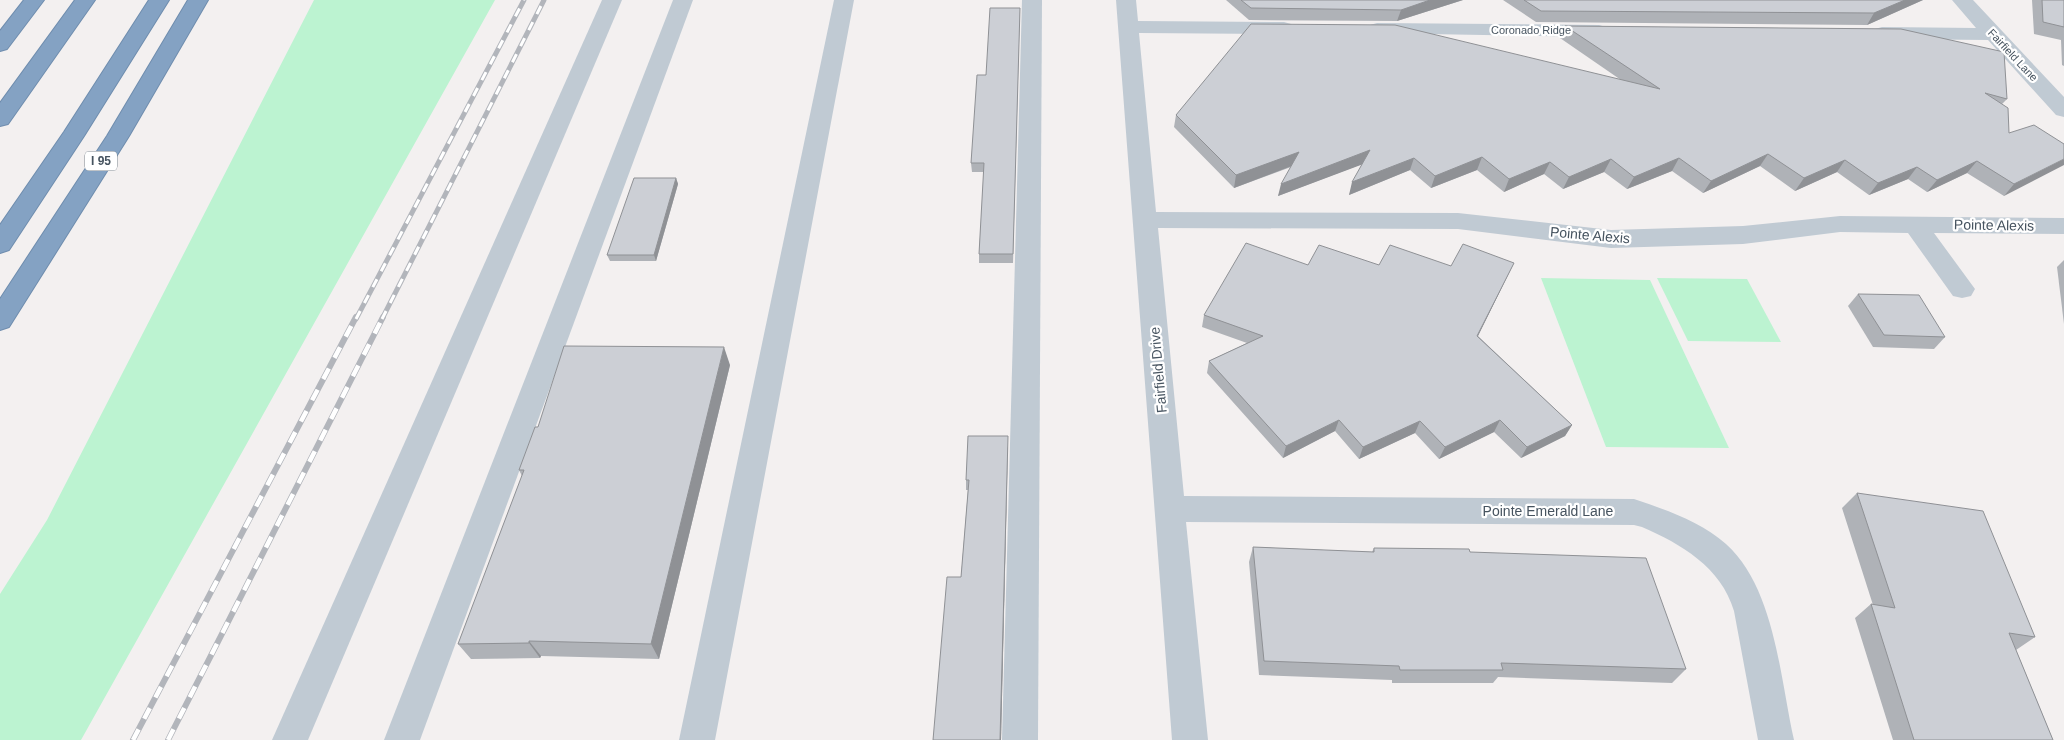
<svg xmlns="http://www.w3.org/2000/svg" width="2064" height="740" font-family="Arial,sans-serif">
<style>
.green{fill:#bcf3d1}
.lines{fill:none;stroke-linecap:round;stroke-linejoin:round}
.highway-casing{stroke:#6f8dae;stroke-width:2}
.minor{fill:#c0cad3;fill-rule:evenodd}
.highway{fill:#84a2c3;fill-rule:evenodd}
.rail-far1-casing{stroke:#b2b5bb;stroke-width:5}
.rail-casing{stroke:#b2b5bb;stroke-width:6}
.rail-far1{stroke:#fff;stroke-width:3;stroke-dasharray:9;stroke-linecap:butt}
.rail{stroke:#fff;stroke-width:4.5;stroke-dasharray:12;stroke-linecap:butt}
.wall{fill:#afb2b7}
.shaded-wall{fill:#8f9195}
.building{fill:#cccfd5;stroke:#8f9195}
.labels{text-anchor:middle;stroke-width:4.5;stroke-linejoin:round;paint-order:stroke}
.far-street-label{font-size:11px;fill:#46535f;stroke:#fff}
.shield{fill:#fff;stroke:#7e878f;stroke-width:1}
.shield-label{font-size:12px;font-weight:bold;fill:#46535f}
.street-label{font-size:14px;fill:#46535f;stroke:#fff}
</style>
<rect width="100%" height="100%" fill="#f3f0f0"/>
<g class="green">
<path d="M314,0H495L81,740H0V594L47,520Z"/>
<path d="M1541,278L1650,280L1729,448L1606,447Z"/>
<path d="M1657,278L1747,279L1781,342L1688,341Z"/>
</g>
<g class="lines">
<g class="highway-casing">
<g id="highway">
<path d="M24,0H44L7,49L0,51V31Z"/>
<path d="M75,0H95L8,124L0,126V103Z"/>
<path d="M149,0H169L84,136L9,250L0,253V225L64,132Z"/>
<path d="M188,0H208L129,136L9,327L0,330V299L107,136Z"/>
</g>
</g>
<g class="minor">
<path d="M602,0H622L308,740H272Z"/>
<path d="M673,0H693L420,740H384Z"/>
<path d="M834,0H854L715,740H679Z"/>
<path d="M1022,0H1042L1038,740H1002Z"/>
<path d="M1116,0H1136L1138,21L1284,22L1291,24L1294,28L1291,32L1284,34L1139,33L1156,212L1458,213L1611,230L1743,226L1840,216L2064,218V234L1934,233L1975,289L1971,296L1962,298L1953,296L1908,233L1840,232L1743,244L1611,248L1458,229L1158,228L1184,496L1634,499C1666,510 1700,521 1726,544C1775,588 1780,678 1794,740H1758L1734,611C1721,567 1681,544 1642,527L1634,525L1186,522L1208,740H1172Z"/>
<path d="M1952,0H1973L2064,97V117L2056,115L1988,40L1882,39L1875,37L1872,33L1875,29L1882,27L1976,28Z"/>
<path d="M1377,23L1599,25L1606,27L1609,31L1606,35L1599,37L1370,33L1367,29L1370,25Z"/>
</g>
<use href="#highway" class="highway"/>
<g class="rail-far1-casing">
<g id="rail-far1">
<path d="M356,319L524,0"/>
<path d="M382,319L544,0"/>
</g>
</g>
<g class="rail-casing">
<g id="rail">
<path d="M133,740L356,317"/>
<path d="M168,740L383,317"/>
</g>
</g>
<use href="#rail-far1" class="rail-far1"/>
<use href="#rail" class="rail"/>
</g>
<g class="wall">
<path d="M1226,0H1463L1397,21L1249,20Z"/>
<path d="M1503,0H1923L1867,25L1536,22Z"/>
<path d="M2032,0H2064V66L2062,65L2061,40L2034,34Z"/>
<path d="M1020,8L1013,263H979V254L984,172H972L971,163L986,75Z"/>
<path d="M1565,26L1901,29L2007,99L2002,104L2009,133L2064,144L2004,196L1967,173L1927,192L1908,179L1869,195L1837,172L1795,191L1760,166L1703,193L1672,171L1627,189L1604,172L1563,189L1544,174L1504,192L1477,170L1431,188L1410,170L1349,195L1362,164L1278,196L1291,167L1234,188L1174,127L1176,115L1621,80L1560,38Z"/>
<path d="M676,178L678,184L656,261H610L607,255Z"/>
<path d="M2064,260V324L2057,267Z"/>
<path d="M1514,263L1478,336L1572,425L1565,436L1521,458L1494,432L1439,459L1415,433L1359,459L1335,431L1283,458L1207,373L1209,361L1247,343L1202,327L1204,315L1308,265L1451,266Z"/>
<path d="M1858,294L1945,337L1934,349L1873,347L1848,306Z"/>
<path d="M730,365L659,659L541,656L540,658L471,659L458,644L522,476L519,470L538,427Z"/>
<path d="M1008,447L1001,740H933L961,577L968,490H966V480Z"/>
<path d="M1857,493L2035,637L2016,650L2053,740H1893L1855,618L1871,604L1873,605L1842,508Z"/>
<path d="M1253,547L1372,552L1374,548L1470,552L1686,669L1672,683L1498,677L1493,683H1392V680L1259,675L1249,562Z"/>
</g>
<g class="shaded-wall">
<path d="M1430,0H1463L1397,21L1401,10Z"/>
<path d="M1905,0H1923L1867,25L1874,13Z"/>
<path d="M1370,150L1366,163L1278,196L1281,184Z"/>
<path d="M1299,152L1297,164L1234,188L1236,175Z"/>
<path d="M1768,154L1760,166L1703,193L1711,181Z"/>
<path d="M1482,157L1477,170L1431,188L1435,176Z"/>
<path d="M1414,158L1410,170L1349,195L1352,182Z"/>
<path d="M1679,158L1672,171L1627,189L1634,177Z"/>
<path d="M1611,159L1604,172L1563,189L1569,177Z"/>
<path d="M2064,159V165L2004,196L2014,184Z"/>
<path d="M1845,160L1837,172L1795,191L1804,178Z"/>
<path d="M1977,161L1967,173L1927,192L1937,180Z"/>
<path d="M1550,162L1544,174L1504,192L1509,179Z"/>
<path d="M1917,167L1908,179L1869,195L1878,183Z"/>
<path d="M676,178L678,184L656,261L654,255Z"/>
<path d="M1514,263L1508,275L1472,348L1477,336Z"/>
<path d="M724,347L730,365L659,659L651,644Z"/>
<path d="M1339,420L1335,431L1283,458L1286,446Z"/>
<path d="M1500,420L1494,432L1439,459L1445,447Z"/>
<path d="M1420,421L1415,433L1359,459L1363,447Z"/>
<path d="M1572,425L1565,436L1521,458L1527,447Z"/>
<path d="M1008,436L1001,740H1000Z"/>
<path d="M529,641L541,656L540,658L529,643Z"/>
</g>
<g class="building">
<path d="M1241,0H1430L1401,10L1251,8Z"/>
<path d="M1524,0H1905L1874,13L1541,11Z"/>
<path d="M2042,0H2064V27L2043,22Z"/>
<path d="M990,8H1020L1013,254H979L984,163H971L977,75H986Z"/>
<path d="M1251,24L1395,25L1660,89L1565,26L1901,29L2004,52L2007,99L1985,93L2008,108L2009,133L2034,125L2064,144V159L2014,184L1977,161L1937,180L1917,167L1878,183L1845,160L1804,178L1768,154L1711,181L1679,158L1634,177L1611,159L1569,177L1550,162L1509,179L1482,157L1435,176L1414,158L1352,182L1370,150L1281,184L1299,152L1236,175L1176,115Z"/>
<path d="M634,178H676L654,255H607Z"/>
<path d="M1246,243L1308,265L1319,245L1379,265L1390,245L1451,266L1463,244L1514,263L1477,336L1572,425L1527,447L1500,420L1445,447L1420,421L1363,447L1339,420L1286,446L1209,361L1263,336L1204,315Z"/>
<path d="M1858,294L1919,295L1945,337L1884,335Z"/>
<path d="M564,346L724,347L651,644L529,641V643L458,644L524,470H519L535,427H538Z"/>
<path d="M968,436H1008L1000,740H933L947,577H961L969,480H966Z"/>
<path d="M1857,493L1983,511L2035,637L2009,633L2053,740H1914L1871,604L1895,608Z"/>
<path d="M1253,547L1374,552V548L1469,549L1470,552L1646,558L1686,669L1501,663L1503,670H1400L1399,666L1264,661Z"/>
</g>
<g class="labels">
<g class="far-street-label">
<text x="1531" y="34">Coronado Ridge</text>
<text transform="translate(2013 55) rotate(47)" y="4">Fairfield Lane</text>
</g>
<rect class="shield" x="85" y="151.5" width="32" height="19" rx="4"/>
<g class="shield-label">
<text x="101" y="165">I 95</text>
</g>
<g class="street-label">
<text transform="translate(1994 225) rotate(1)" y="5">Pointe Alexis</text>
<text transform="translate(1590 235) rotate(5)" y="5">Pointe Alexis</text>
<text transform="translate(1158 370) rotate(-95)" y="5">Fairfield Drive</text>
<text x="1548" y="516">Pointe Emerald Lane</text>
</g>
</g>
</svg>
